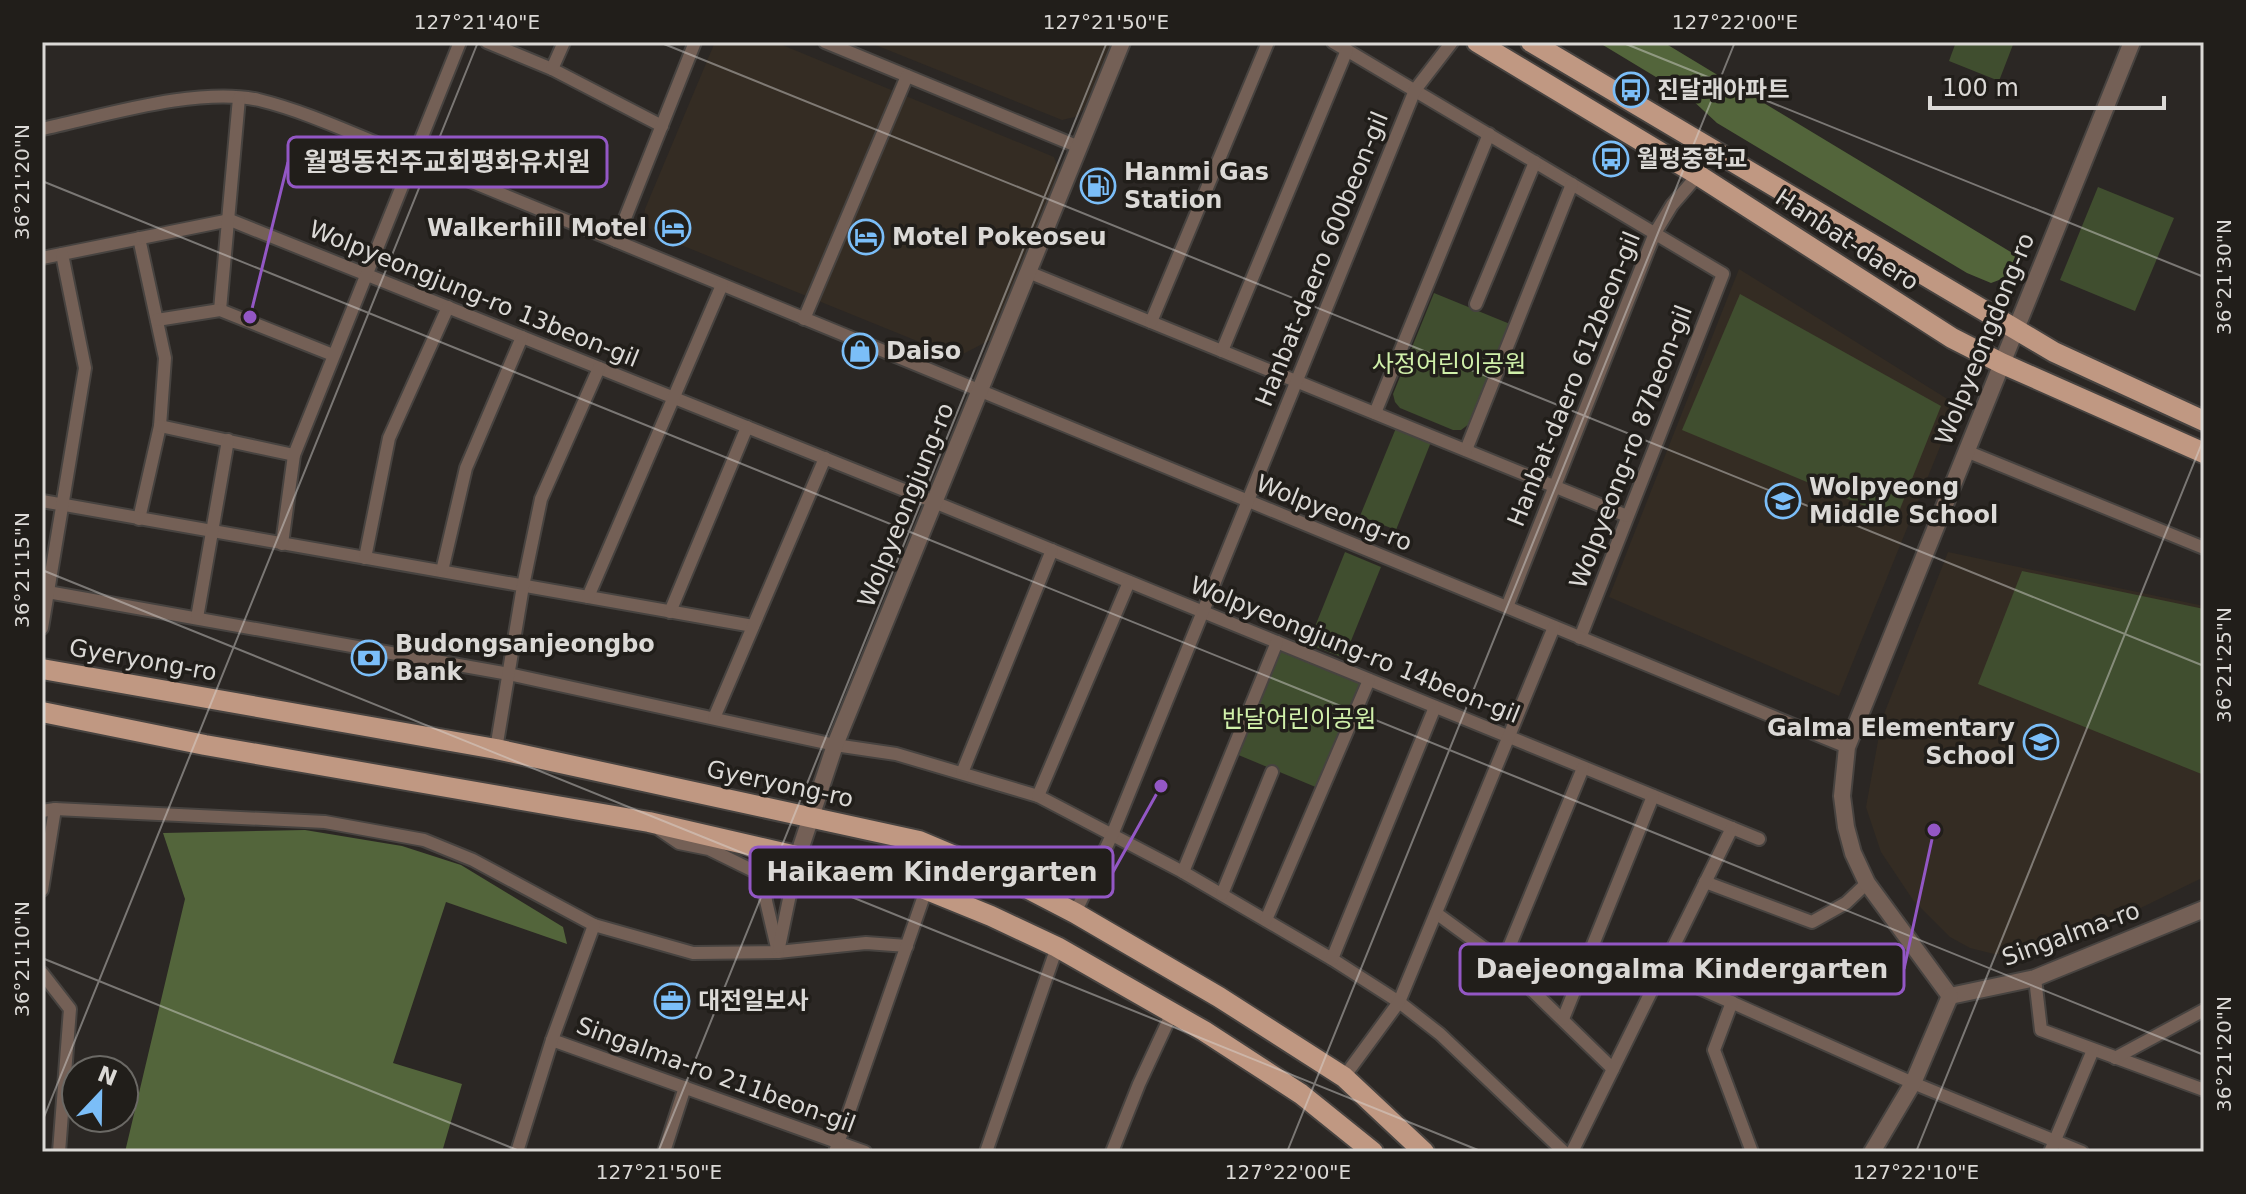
<svg xmlns="http://www.w3.org/2000/svg" width="2246" height="1194" font-family="'DejaVu Sans','Noto Sans KR',sans-serif">
<style>
.built{fill:#342c23}
.green{fill:#404e2f}
.forest{fill:#53653b}
.lines{fill:none;stroke-linecap:round;stroke-linejoin:round}
.minor-casing{stroke:#474340;stroke-width:16}
.tertiary-casing{stroke:#474340;stroke-width:20}
.primary-casing{stroke:#474340;stroke-width:24}
.minor{stroke:#746056;stroke-width:12}
.tertiary{stroke:#746056;stroke-width:16}
.primary{stroke:#c09882;stroke-width:20}
.ticks{fill:none;stroke:#dbd9d6;stroke-width:2;stroke-opacity:0.45}
.labels{text-anchor:middle;stroke-width:7;stroke-linejoin:round;paint-order:stroke}
.poi-label{font-size:24px;font-weight:bold;fill:#dbd9d6;stroke:#211e1a;text-anchor:start}
.street-label{font-size:24px;fill:#dbd9d6;stroke:#211e1a}
.park-label{font-size:24px;fill:#d0f0aa;stroke:#211e1a}
.leader{fill:none;stroke:#9357c5;stroke-width:3}
.callout-dot{fill:#9357c5;stroke:#211e1a;stroke-width:3}
.callout{fill:#211e1a;stroke:#9357c5;stroke-width:3}
.callout-label{font-size:26px;text-anchor:middle;font-weight:bold;fill:#dbd9d6}
.neatline{fill:none;stroke:#dbd9d6;stroke-width:3}
.ticks-label{font-size:20px;text-anchor:middle;fill:#dbd9d6}
</style>
<rect width="100%" height="100%" fill="#2b2724"/>
<g class="built">
<path d="M715,42H775L1054,157L1059,170L1058,179L992,339L963,354H949L659,236L650,229L644,219L645,209Z"/>
<path d="M868,42H1112L1084,109L1075,117L1062,120Z"/>
<path d="M1739,269L1957,405L1839,696L1609,597Z"/>
<path d="M1948,552L2204,606V877L2057,949L2026,955L1994,954L1970,948L1950,937L1913,900L1881,852L1866,807L1882,719Z"/>
</g>
<g class="green">
<path d="M1956,42H2014L1999,81L1949,61Z"/>
<path d="M2098,187L2174,218L2135,311L2060,280Z"/>
<path d="M1434,293L1510,324L1469,424L1461,430H1453L1400,408L1395,402L1393,394Z"/>
<path d="M1740,294L1941,406L1896,519L1682,430Z"/>
<path d="M1396,428L1431,442L1396,530L1360,516Z"/>
<path d="M1345,552L1381,567L1344,658L1308,644Z"/>
<path d="M2022,571L2204,609V775L1978,684Z"/>
<path d="M1279,650L1362,684L1318,788L1236,754Z"/>
</g>
<g class="forest">
<path d="M1598,42H1663L2019,257C2012,273 2007,278 1991,283L1967,273L1717,123L1689,97Z"/>
<path d="M305,830L402,846L461,865L563,927L567,944L446,902L393,1063L462,1084L442,1152H125L185,899L163,833Z"/>
</g>
<g class="lines">
<g class="minor-casing">
<g id="minor">
<path d="M487,42L552,69L662,126"/>
<path d="M825,42L1079,147"/>
<path d="M1333,42L1723,274L1580,638"/>
<path d="M552,69L564,42"/>
<path d="M42,129C103,116 199,86 259,100C312,113 363,139 414,158L1847,747"/>
<path d="M139,238L165,358L160,426L139,519"/>
<path d="M616,241L695,42"/>
<path d="M42,258L230,220L934,502L1759,839"/>
<path d="M1028,272L1627,516"/>
<path d="M1476,304L1535,162"/>
<path d="M220,310L239,98"/>
<path d="M804,319L907,76"/>
<path d="M157,320L220,310L333,355"/>
<path d="M1151,322L1268,42"/>
<path d="M1222,351L1347,50"/>
<path d="M1375,413L1489,134"/>
<path d="M160,426L294,455"/>
<path d="M1466,450L1572,184"/>
<path d="M1966,451L2204,548"/>
<path d="M42,501L753,626"/>
<path d="M282,544L294,455L460,42"/>
<path d="M365,558L389,438L448,307"/>
<path d="M442,571L466,468L522,337"/>
<path d="M42,591L509,674L835,745L896,754L1038,796L1183,872L1332,959L1399,1002L1440,1034L1564,1152"/>
<path d="M588,597L722,285"/>
<path d="M1507,607L1655,233L1672,205L1698,175"/>
<path d="M670,612L747,427"/>
<path d="M197,618L228,440"/>
<path d="M42,628L85,368L62,254"/>
<path d="M714,718L825,458"/>
<path d="M496,749L523,586L541,499L599,368"/>
<path d="M962,773L1052,550"/>
<path d="M1038,796L1129,582"/>
<path d="M42,811L55,809L325,822L424,840L473,860L594,925L693,953L778,952L866,943L907,946"/>
<path d="M660,830L679,843L709,849L764,876L766,901L778,952"/>
<path d="M1183,872L1277,642"/>
<path d="M1705,882L1812,922L1846,903L1867,883"/>
<path d="M42,890L55,809"/>
<path d="M1222,894L1272,772"/>
<path d="M1075,913L1112,835L1415,90L1452,42"/>
<path d="M1436,913L1503,962L1613,1069"/>
<path d="M1266,920L1369,680"/>
<path d="M779,947L798,856"/>
<path d="M1332,959L1435,707"/>
<path d="M1503,962L1583,768"/>
<path d="M1661,971L1913,1083L2082,1152"/>
<path d="M42,973L70,1009L59,1152"/>
<path d="M2035,978L2041,1030L2204,1090"/>
<path d="M1732,1002L1714,1050L1752,1152"/>
<path d="M1563,1019L1653,796"/>
<path d="M552,1040L865,1152"/>
<path d="M2115,1058L2204,1010"/>
<path d="M1344,1077L1399,1002L1554,627"/>
<path d="M517,1152L552,1040L594,925"/>
<path d="M664,1152L685,1087"/>
<path d="M835,1152L926,890"/>
<path d="M986,1152L1057,947"/>
<path d="M1112,1152L1139,1084L1172,1013"/>
<path d="M1572,1152L1732,828"/>
<path d="M2050,1152L2093,1050"/>
</g>
</g>
<g class="tertiary-casing">
<g id="tertiary">
<path d="M798,856L835,745L1122,42"/>
<path d="M1950,996L1867,883L1853,853L1846,827L1842,796L1847,747L2132,42"/>
<path d="M1950,996L2035,978L2204,909"/>
<path d="M1872,1152L1913,1083L1950,996"/>
</g>
</g>
<g class="primary-casing">
<g id="primary">
<path d="M1477,42L1698,175L1952,338L2001,363L2204,453"/>
<path d="M1531,42L2054,352L2204,421"/>
<path d="M42,669L496,749L919,841L1009,879L1075,913L1219,997L1344,1077L1424,1152"/>
<path d="M42,712L205,745L649,822L905,881L991,916L1057,947L1204,1031L1301,1094L1373,1152"/>
</g>
</g>
<use href="#minor" class="minor"/>
<use href="#tertiary" class="tertiary"/>
<use href="#primary" class="primary"/>
</g>
<path class="ticks" d="M659,42L2204,666M1621,42L2204,277M42,181L2204,1055M42,570L1483,1152M42,958L522,1152M42,1122L478,42M658,1152L1107,42M1287,1152L1735,42M1916,1152L2204,438"/>
<defs>
<g id="bus-ring" transform="scale(1.8)"><circle r="9.5" fill="#211e1a" stroke="#7bbef8" stroke-width="1.5"/><path d="M-5-6H5V4H4V6H2V4H-2V6H-4V4H-5ZM-3.5-4V0h7V-4ZM-3.5 1.2v1.5H-2V1.2ZM2 1.2v1.5H3.5V1.2Z" fill="#7bbef8"/></g>
<g id="fuel-ring" transform="scale(1.8)"><circle r="9.5" fill="#211e1a" stroke="#7bbef8" stroke-width="1.5"/><path d="M-5.5-6h7V0h2V4h1.3V-2.5L3-4.5l.8-.8L6-3V5H2.5V1h-1V6h-7ZM-4.2-4.7v3.2H.2V-4.7Z" fill="#7bbef8"/></g>
<g id="hotel-ring" transform="scale(1.8)"><circle r="9.5" fill="#211e1a" stroke="#7bbef8" stroke-width="1.5"/><path d="M-6-4.5h1.5V1H6V5H4.5V3h-9V5H-6ZM-4 0a1.8 1.8 0 1 1 3.6 0ZM.5 0V-2.5h3Q6-2.5 6 0Z" fill="#7bbef8"/></g>
<g id="shop-ring" transform="scale(1.8)"><circle r="9.5" fill="#211e1a" stroke="#7bbef8" stroke-width="1.5"/><path d="M-5-2.5h2.3a2.7 3.5 0 0 1 5.4 0H5L5.5 6h-11ZM-1.5-2.5h3a1.5 2.3 0 0 0-3 0Z" fill="#7bbef8"/></g>
<g id="school-ring" transform="scale(1.8)"><circle r="9.5" fill="#211e1a" stroke="#7bbef8" stroke-width="1.5"/><path d="M0-5L7-2L0 1L-7-2ZM-4 1L0 2.5L4 1V4Q0 6-4 4Z" fill="#7bbef8"/></g>
<g id="bank-ring" transform="scale(1.8)"><circle r="9.5" fill="#211e1a" stroke="#7bbef8" stroke-width="1.5"/><path d="M-6-4H6V4H-6ZM0-2.3a2.3 2.3 0 1 0 0 4.6a2.3 2.3 0 1 0 0-4.6Z" fill="#7bbef8"/></g>
<g id="office-ring" transform="scale(1.8)"><circle r="9.5" fill="#211e1a" stroke="#7bbef8" stroke-width="1.5"/><path d="M-6-3h4V-5.5h4V-3h4V5H-6ZM-1-4.5V-3h2v-1.5ZM-6 0V1H6V0Z" fill="#7bbef8"/></g>
</defs>
<g fill-rule="evenodd">
<use href="#bus-ring" x="1631" y="90"/>
<use href="#bus-ring" x="1611" y="159"/>
<use href="#fuel-ring" x="1098" y="186"/>
<use href="#hotel-ring" x="673" y="228"/>
<use href="#hotel-ring" x="866" y="237"/>
<use href="#shop-ring" x="860" y="351"/>
<use href="#school-ring" x="1783" y="501"/>
<use href="#bank-ring" x="369" y="658"/>
<use href="#school-ring" x="2041" y="742"/>
<use href="#office-ring" x="672" y="1001"/>
</g>
<g class="labels">
<g class="poi-label">
<text x="1657" y="98">진달래아파트</text>
<text x="1637" y="167">월평중학교</text>
<text x="1124" y="180">Hanmi Gas<tspan x="1124" dy="28">Station</tspan></text>
<text x="647" y="236" text-anchor="end">Walkerhill Motel</text>
<text x="892" y="245">Motel Pokeoseu</text>
<text x="886" y="359">Daiso</text>
<text x="1809" y="495">Wolpyeong<tspan x="1809" dy="28">Middle School</tspan></text>
<text x="395" y="652">Budongsanjeongbo<tspan x="395" dy="28">Bank</tspan></text>
<text x="2015" y="736" text-anchor="end">Galma Elementary<tspan x="2015" dy="28">School</tspan></text>
<text x="698" y="1009">대전일보사</text>
</g>
<g class="street-label">
<text transform="translate(1847 240) rotate(33)" y="8">Hanbat-daero</text>
<text transform="translate(1322 259) rotate(-68)" y="8">Hanbat-daero 600beon-gil</text>
<text transform="translate(474 294) rotate(22)" y="8">Wolpyeongjung-ro 13beon-gil</text>
<text transform="translate(1985 339) rotate(-68)" y="8">Wolpyeongdong-ro</text>
<text transform="translate(1574 379) rotate(-68)" y="8">Hanbat-daero 612beon-gil</text>
<text transform="translate(1631 447) rotate(-69)" y="8">Wolpyeong-ro 87beon-gil</text>
<text transform="translate(906 505) rotate(-68)" y="8">Wolpyeongjung-ro</text>
<text transform="translate(1334 513) rotate(22)" y="8">Wolpyeong-ro</text>
<text transform="translate(1355 650) rotate(22)" y="8">Wolpyeongjung-ro 14beon-gil</text>
<text transform="translate(143 660) rotate(10)" y="8">Gyeryong-ro</text>
<text transform="translate(780 784) rotate(12)" y="8">Gyeryong-ro</text>
<text transform="translate(2071 934) rotate(-20)" y="8">Singalma-ro</text>
<text transform="translate(716 1075) rotate(20)" y="8">Singalma-ro 211beon-gil</text>
</g>
<g class="park-label">
<text x="1449" y="372">사정어린이공원</text>
<text x="1299" y="727">반달어린이공원</text>
</g>
</g>
<path class="leader" d="M250 317L288 162M1161 786L1113 872M1934 830L1904 969"/>
<g class="callout-dot">
<circle cx="250" cy="317" r="8"/>
<circle cx="1161" cy="786" r="8"/>
<circle cx="1934" cy="830" r="8"/>
</g>
<g class="callout">
<rect x="288" y="137" width="319" height="50" rx="8"/>
<rect x="750" y="847" width="363" height="50" rx="8"/>
<rect x="1460" y="944" width="444" height="50" rx="8"/>
</g>
<g class="callout-label">
<text x="447" y="171">월평동천주교회평화유치원</text>
<text x="932" y="881">Haikaem Kindergarten</text>
<text x="1682" y="978">Daejeongalma Kindergarten</text>
</g>
<rect width="2246" height="1194" fill="none" stroke="#211e1a" stroke-width="88"/>
<g transform="translate(100 1094) rotate(22)"><circle r="38" fill="#211e1a" stroke="#6b6965" stroke-width="2"/>
<path d="M0-6L14 30L0 20L-14 30Z" fill="#7bbef8"/>
<text y="-12" font-size="22" font-weight="bold" text-anchor="middle" fill="#dbd9d6">N</text>
</g>
<path d="M1930 96v12h234v-12" fill="none" stroke="#dbd9d6" stroke-width="4"/>
<text x="1942" y="96" font-size="24" fill="#dbd9d6" stroke="#211e1a" stroke-width="6" paint-order="stroke">100 m</text>
<rect x="44" y="44" width="2158" height="1106" class="neatline"/>
<g class="ticks-label">
<text x="477" y="29">127°21'40"E</text>
<text x="1106" y="29">127°21'50"E</text>
<text x="1735" y="29">127°22'00"E</text>
<text transform="translate(22 182) rotate(-90)" y="7">36°21'20"N</text>
<text transform="translate(2224 277) rotate(-90)" y="7">36°21'30"N</text>
<text transform="translate(22 570) rotate(-90)" y="7">36°21'15"N</text>
<text transform="translate(2224 665) rotate(-90)" y="7">36°21'25"N</text>
<text transform="translate(22 959) rotate(-90)" y="7">36°21'10"N</text>
<text transform="translate(2224 1054) rotate(-90)" y="7">36°21'20"N</text>
<text x="659" y="1179">127°21'50"E</text>
<text x="1288" y="1179">127°22'00"E</text>
<text x="1916" y="1179">127°22'10"E</text>
</g>
</svg>
